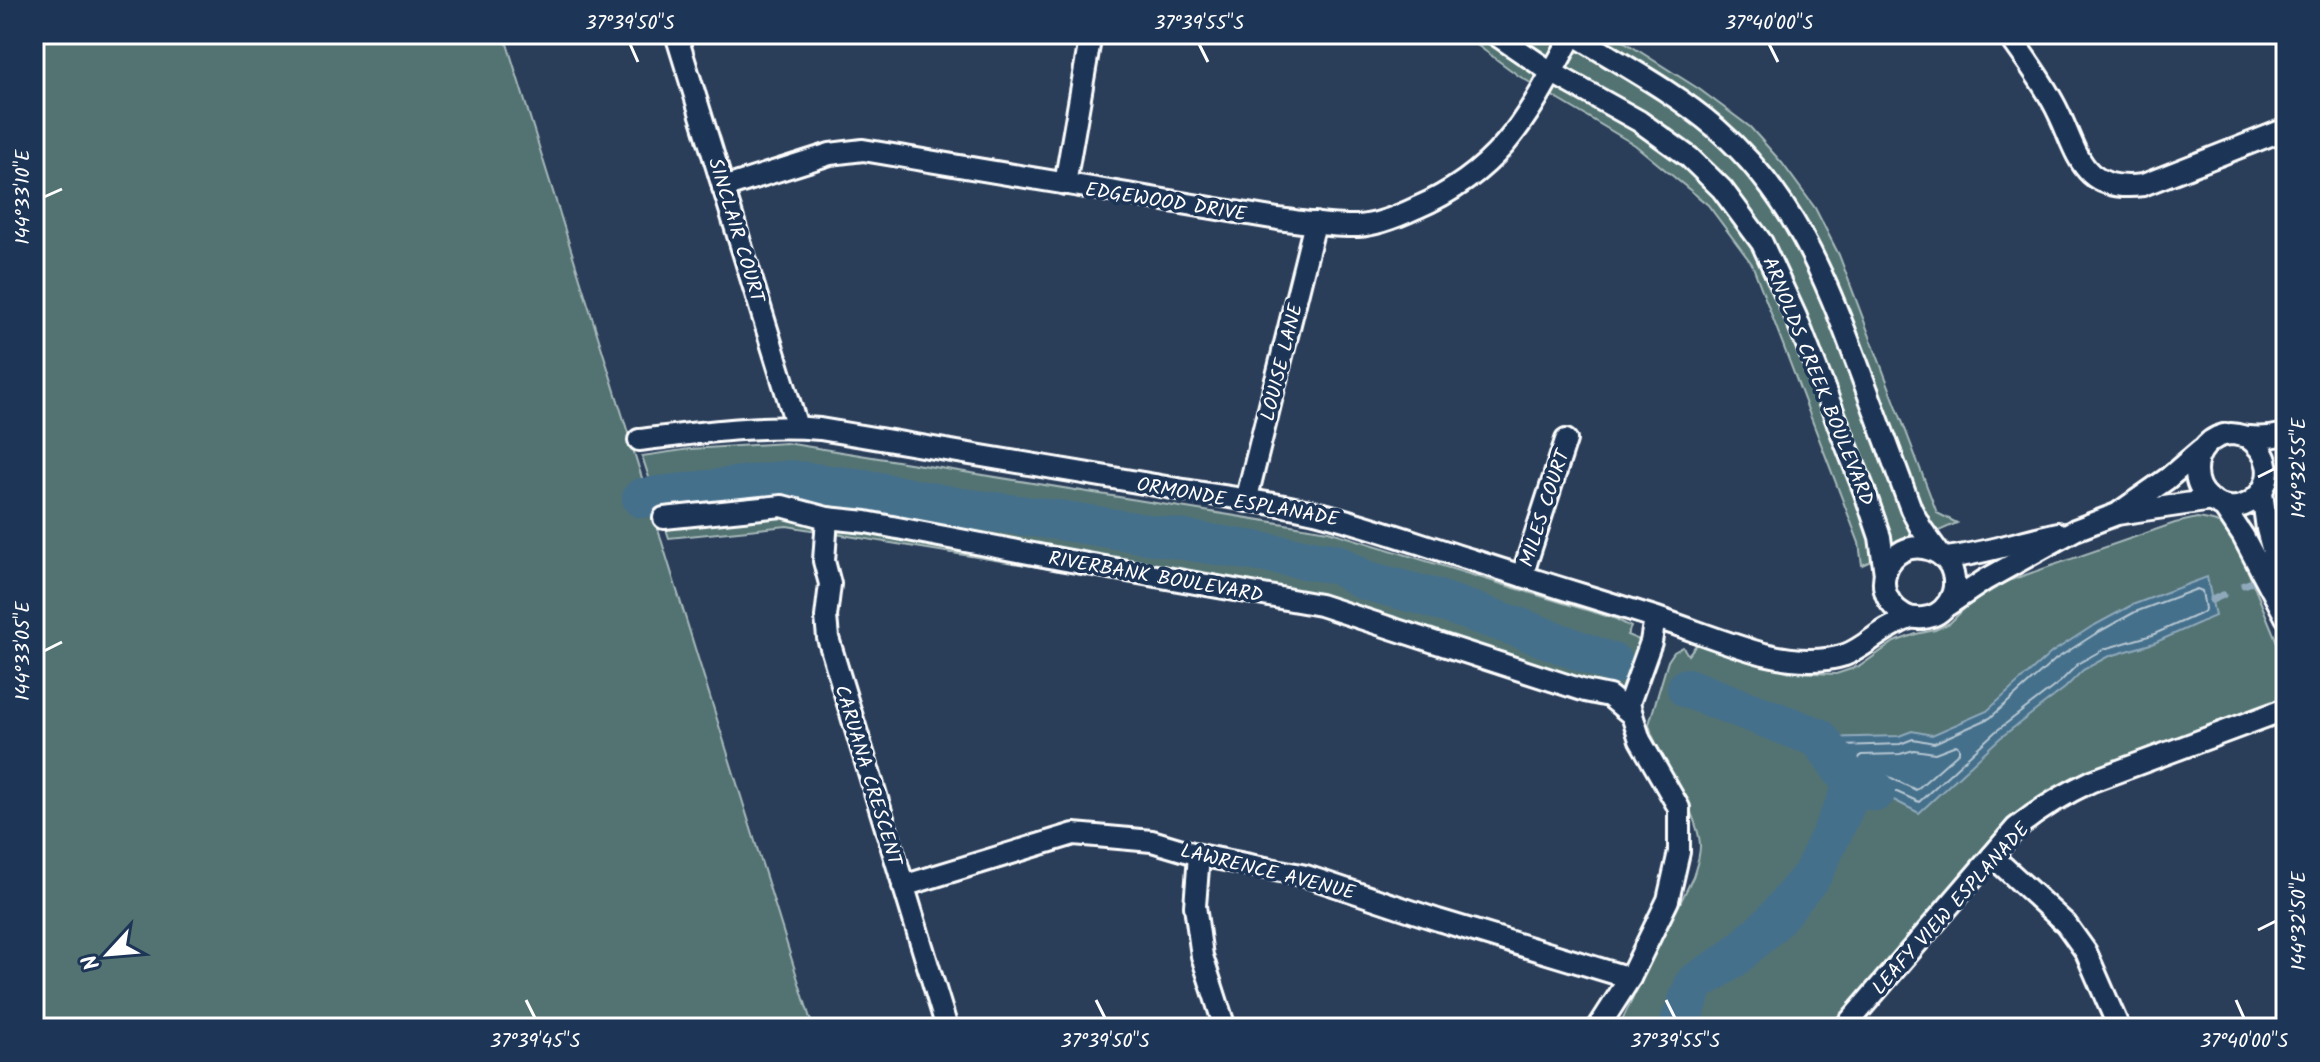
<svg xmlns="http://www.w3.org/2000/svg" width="2320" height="1062" font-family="Kalam,sans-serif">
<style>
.green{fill:#527373;stroke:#a8b9b9;stroke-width:2}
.water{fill:#45708c;stroke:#8fa9ba;stroke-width:2}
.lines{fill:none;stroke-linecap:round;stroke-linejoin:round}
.shore{stroke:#b5c6d1;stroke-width:2}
.stream{stroke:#8fa9ba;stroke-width:7}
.river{stroke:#45708c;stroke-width:40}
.minor-casing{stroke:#fff;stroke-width:26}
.minor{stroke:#1d3557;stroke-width:20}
.ticks{fill:none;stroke:#fff;stroke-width:3}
.labels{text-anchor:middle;stroke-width:7;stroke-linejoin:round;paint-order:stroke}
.street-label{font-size:20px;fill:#fff;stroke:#1d3557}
.neatline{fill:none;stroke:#fff;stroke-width:3}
.ticks-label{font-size:20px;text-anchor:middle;fill:#fff}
</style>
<rect width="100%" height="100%" fill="#2a3e5a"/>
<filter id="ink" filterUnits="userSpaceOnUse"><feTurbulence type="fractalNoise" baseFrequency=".0125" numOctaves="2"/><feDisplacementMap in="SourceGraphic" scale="16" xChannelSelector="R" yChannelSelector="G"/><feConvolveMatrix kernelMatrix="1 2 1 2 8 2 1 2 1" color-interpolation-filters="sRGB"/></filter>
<g filter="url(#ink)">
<g class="green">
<path d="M34,34H504L813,1028H34Z"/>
<path d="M1462,34H1612L1699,89L1750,127L1782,163L1815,208L1839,255L1937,513L1957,523L1862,565L1859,543L1752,264L1708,205L1635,145L1519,76Z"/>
<path d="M786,443L1328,531L1616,619L1631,627L1627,635L1642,641L1627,697L1308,611L787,526L669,538L642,456L690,449Z"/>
<path d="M2197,518C2211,520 2220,522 2231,530L2286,664V697L2282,702L2061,787L1837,1028H1618L1693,877C1696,867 1700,857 1700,846C1700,819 1665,762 1652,735L1649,724L1668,661L1674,652L1683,647L1688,655L1697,644L1790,672L1836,674L1860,666L1894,642L1916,634L1935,630L1950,623L1969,604L2008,581L2175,523Z"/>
</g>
<path class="water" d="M2207,577L2215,616L2154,643L2107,657L2083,670L2065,688L2000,738L1919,813L1876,791L1854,786L1819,738L1899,736L1912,731L1932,735L1987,711L2051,653L2091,627L2132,605Z"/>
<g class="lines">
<g class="shore">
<path d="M2197,589L2202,591L2205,609L2204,612L2152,635L2104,649L2079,663L2060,682L1995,732L1919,802L1879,784L1859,778L1839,751V748L1842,746L1900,744L1913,739L1934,743L1990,718L2056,659L2095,634L2135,612Z"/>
<path d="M1956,745L1959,747V752L1916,790L1883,774L1865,770L1858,760L1861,755L1900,754L1914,750L1935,753Z"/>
</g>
<g class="stream">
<path d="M2244,585L2252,582"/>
<path d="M2212,600L2223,595"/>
</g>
<g class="river">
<path d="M642,498L790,480L863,489L955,507L1065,521L1336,564L1364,580L1429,597L1520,628L1614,664"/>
<path d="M1687,688L1819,738L1854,786"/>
<path d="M1678,1028L1695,983L1731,960L1772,923L1812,875L1854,786L1876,791"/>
</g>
<g class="minor-casing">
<g id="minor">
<path d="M676,34L797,427"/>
<path d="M1495,34L1551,72L1639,121L1689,157L1722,189L1762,243L1796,317L1864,490L1880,537L1885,574"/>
<path d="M2008,34C2024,56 2040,78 2053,102C2078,146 2076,194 2143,185L2286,129"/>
<path d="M1065,184L1091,34"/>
<path d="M723,188L830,154L863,150L1278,219C1304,222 1331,227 1358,226C1377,225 1399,216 1416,208C1504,170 1529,113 1573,34C1621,64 1673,91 1716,128C1792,194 1824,274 1858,366C1876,414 1893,461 1911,509L1921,528L1939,553"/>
<path d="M2247,437C2297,472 2246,530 2208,498C2200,491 2196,481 2196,471C2196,451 2211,435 2231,434C2237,434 2243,437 2249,437C2261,438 2274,437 2286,434"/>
<path d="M639,440C699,433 759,424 820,429C932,448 1043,466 1155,485C1209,495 1270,501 1323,514C1373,527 1423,545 1472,560C1533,580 1594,598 1654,617C1691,629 1727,644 1764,654C1789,660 1820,663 1845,655C1862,649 1875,635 1891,627C1896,624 1904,620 1910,618C1916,617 1916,619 1923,618C1945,616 1958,594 1953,574C1951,563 1942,554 1931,550C1888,534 1861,597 1911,618"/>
<path d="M2262,492L2267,529L2286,601"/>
<path d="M1246,501L1315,223"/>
<path d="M2223,506L2243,536L2286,617"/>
<path d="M2120,512L2167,479L2201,450"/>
<path d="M664,518L782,506L827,518L866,522L1065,560L1320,605L1585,691L1609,696L1632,715L1640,740L1679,808V852L1668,900L1630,978L1598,1028"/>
<path d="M827,518L824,561L830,584L826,617L828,638L947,1028"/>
<path d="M1945,558C1984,554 2020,541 2058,533"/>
<path d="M1522,576L1566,440"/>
<path d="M1948,605L1985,580L2075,530L2117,514L2212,500"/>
<path d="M1632,715L1629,703L1651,642L1655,618"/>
<path d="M1199,855L1195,906L1202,956L1225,1028"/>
<path d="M1992,856L2066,924L2086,952L2119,1028"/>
<path d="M903,886L1074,834L1152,841L1199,855L1306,876L1438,920L1630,978"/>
<path d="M1844,1028L2016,828C2040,809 2064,794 2092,781L2286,709"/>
</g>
</g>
<use href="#minor" class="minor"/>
</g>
</g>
<path class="ticks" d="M630,44L638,62M1199,44L1208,62M1769,44L1778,62M44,197L62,189M2258,477L2276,468M44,651L62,642M2258,930L2276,921M526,1000L535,1018M1096,1000L1105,1018M1666,1000L1675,1018M2236,1000L2244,1018"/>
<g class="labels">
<g class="street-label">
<text transform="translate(1166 201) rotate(9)" y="7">EDGEWOOD DRIVE</text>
<text transform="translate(737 230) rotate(73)" y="7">SINCLAIR COURT</text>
<text transform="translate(1281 362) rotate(-76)" y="7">LOUISE LANE</text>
<text transform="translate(1819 381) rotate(68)" y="7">ARNOLDS CREEK BOULEVARD</text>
<text transform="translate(1238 501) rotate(10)" y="7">ORMONDE ESPLANADE</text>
<text transform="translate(1544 508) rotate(-72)" y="7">MILES COURT</text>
<text transform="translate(1156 576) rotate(10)" y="7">RIVERBANK BOULEVARD</text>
<text transform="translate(869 775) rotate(73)" y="7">CARUANA CRESCENT</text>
<text transform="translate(1268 871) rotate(14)" y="7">LAWRENCE AVENUE</text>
<text transform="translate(1950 908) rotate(-48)" y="7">LEAFY VIEW ESPLANADE</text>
</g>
</g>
<rect width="2320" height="1062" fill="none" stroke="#1d3557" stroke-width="88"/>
<g transform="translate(108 954) rotate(244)" stroke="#1d3557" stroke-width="6" paint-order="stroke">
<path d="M0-6L14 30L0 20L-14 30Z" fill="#ffffff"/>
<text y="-12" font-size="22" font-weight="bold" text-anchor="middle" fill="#ffffff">N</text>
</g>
<rect x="44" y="44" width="2232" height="974" class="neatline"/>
<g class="ticks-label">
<text x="630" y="29">37°39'50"S</text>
<text x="1199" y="29">37°39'55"S</text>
<text x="1769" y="29">37°40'00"S</text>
<text transform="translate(22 197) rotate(-90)" y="7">144°33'10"E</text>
<text transform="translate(2298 468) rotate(-90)" y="7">144°32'55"E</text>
<text transform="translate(22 651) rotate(-90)" y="7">144°33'05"E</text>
<text transform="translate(2298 921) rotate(-90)" y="7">144°32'50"E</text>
<text x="535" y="1047">37°39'45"S</text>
<text x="1105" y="1047">37°39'50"S</text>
<text x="1675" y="1047">37°39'55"S</text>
<text x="2244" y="1047">37°40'00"S</text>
</g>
</svg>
